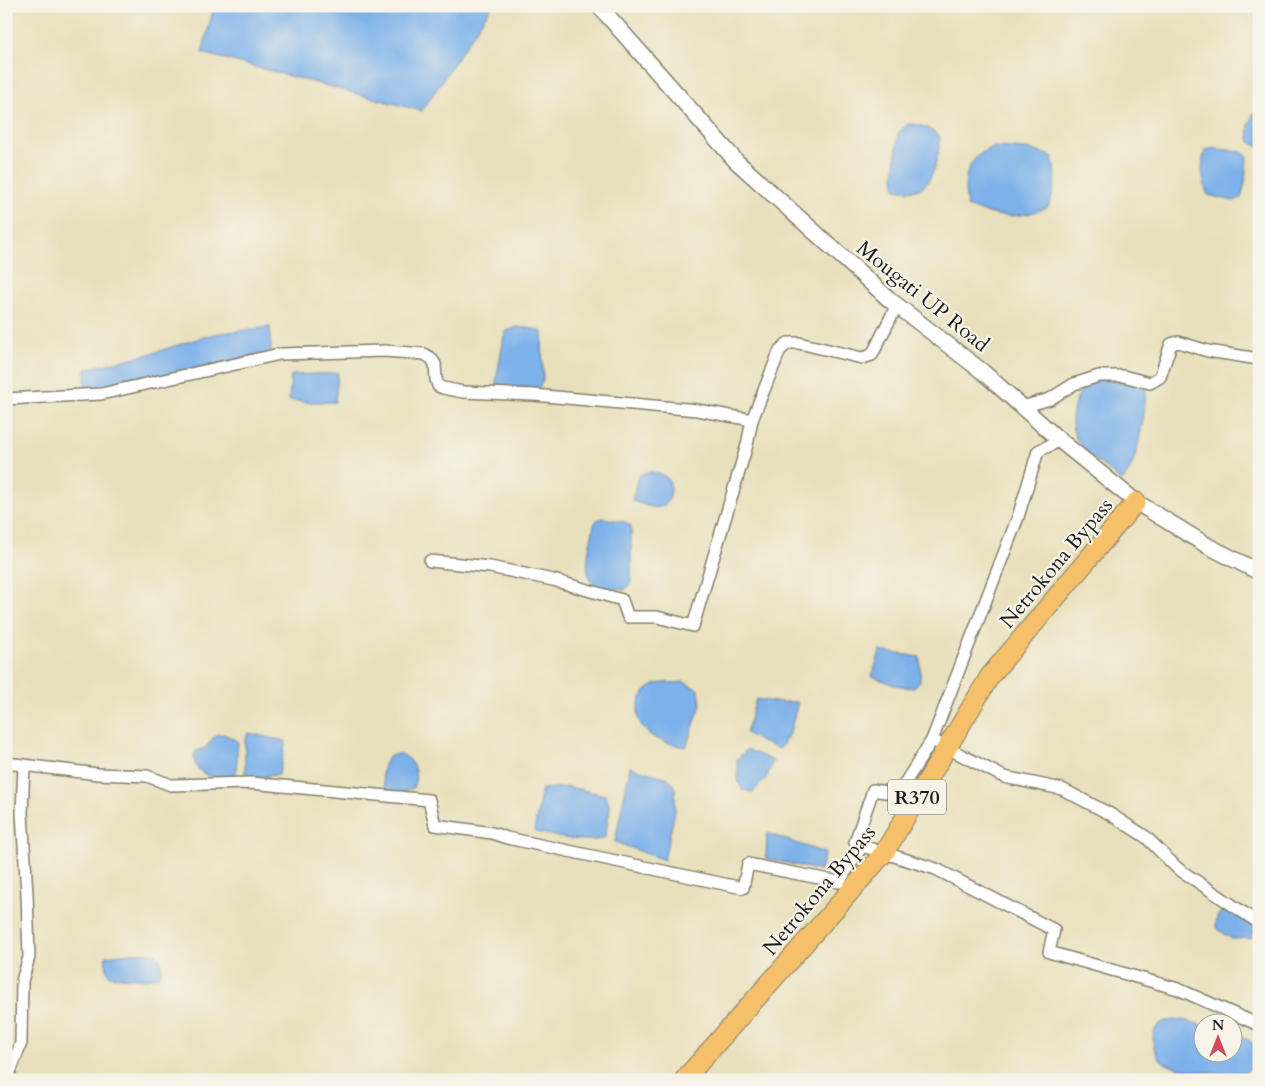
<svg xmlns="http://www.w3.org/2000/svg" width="1265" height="1086" font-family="Cardo,serif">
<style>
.water{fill:#7cb1ea;stroke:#4c6683}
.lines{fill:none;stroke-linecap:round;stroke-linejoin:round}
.minor-casing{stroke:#827e6c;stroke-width:14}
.tertiary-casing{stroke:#827e6c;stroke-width:18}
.primary-casing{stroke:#827e6c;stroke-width:21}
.minor{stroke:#fff;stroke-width:11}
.tertiary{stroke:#fff;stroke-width:15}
.primary{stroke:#f6c06b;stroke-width:19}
.labels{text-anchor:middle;stroke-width:4.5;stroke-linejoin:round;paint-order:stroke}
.shield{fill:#f7f3e8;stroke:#5e5c59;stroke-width:1}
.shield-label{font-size:20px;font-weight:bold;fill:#1c1c1c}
.street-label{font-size:21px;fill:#1c1c1c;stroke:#f7f3e8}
</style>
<rect width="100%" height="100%" fill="#f7f3e8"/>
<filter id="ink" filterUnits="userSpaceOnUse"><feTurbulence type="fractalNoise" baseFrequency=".02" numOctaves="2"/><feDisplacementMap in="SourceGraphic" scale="10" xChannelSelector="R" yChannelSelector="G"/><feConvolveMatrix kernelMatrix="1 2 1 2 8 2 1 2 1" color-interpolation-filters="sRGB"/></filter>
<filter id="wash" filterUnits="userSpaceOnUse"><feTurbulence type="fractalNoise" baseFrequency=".0096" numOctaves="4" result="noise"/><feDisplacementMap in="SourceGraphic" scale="20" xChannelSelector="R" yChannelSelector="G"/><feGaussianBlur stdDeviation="1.12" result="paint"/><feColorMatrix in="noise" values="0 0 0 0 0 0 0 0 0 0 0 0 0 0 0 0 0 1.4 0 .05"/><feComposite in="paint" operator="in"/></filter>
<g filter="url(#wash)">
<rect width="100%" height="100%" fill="#e8e0bc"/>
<g class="water">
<path d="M214,6H492L422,111L202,53Z"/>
<path d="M1254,113H1259V147L1250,142C1247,130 1248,124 1254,113Z"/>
<path d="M908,124C921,124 930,128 940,137C939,153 934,186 916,190C909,191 902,190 896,189L894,179L898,133Z"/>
<path d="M994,147L1027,149L1052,156C1057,175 1055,189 1048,207C1017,220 997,218 967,206C962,180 966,156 994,147Z"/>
<path d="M1212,148L1242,152L1247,156L1245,183L1241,198L1234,201L1208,195C1202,182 1200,164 1205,151Z"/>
<path d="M270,327L271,353L85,393L86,369L149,354L213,334Z"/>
<path d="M517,327L535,329L542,332L543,380L540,387L537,388H501L497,387L496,382L504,336L507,331Z"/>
<path d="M338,373L335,402H305L289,400L291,375Z"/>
<path d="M1098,379L1140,384L1146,389C1146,407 1137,472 1121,481C1097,457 1061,446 1075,403C1080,389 1084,384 1098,379Z"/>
<path d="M647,472C653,472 660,473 666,477C674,484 672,505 660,507C652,509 640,503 632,501L638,476Z"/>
<path d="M603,518L625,522L631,526V583L625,590L596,586C580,576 591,542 594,525L597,520Z"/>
<path d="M880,651L920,657V681L913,688L894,685L872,676Z"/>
<path d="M684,682L699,690L701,705L686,747C673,744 653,741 644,729C632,715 638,690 657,684C664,682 676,683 684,682Z"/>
<path d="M756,699L775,702H798L790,732L780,749L759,741L746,733Z"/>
<path d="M248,733L286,741L279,774L258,778L245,773V740Z"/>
<path d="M224,734L238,741L236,773L235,777C218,782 189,775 195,752L205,748L216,735Z"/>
<path d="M747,749L773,761L766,779L753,792L742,790L738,780L737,759Z"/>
<path d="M400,753C414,761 419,773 413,788L404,792L386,790C381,774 380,772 388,757Z"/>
<path d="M630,767L668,778L675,787V811L664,860L615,842Z"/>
<path d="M568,787L606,795L610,809L605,837C592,845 549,836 534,831L542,789Z"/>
<path d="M767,833L825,853L820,871L766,858Z"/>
<path d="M1227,909C1239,910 1250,920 1255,929L1251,938L1232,939L1216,928C1216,918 1217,912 1227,909Z"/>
<path d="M129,953H146L156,954C162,960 163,969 159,976L146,979L110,976L107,971L105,957L107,956Z"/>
<path d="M1174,1020H1183L1202,1025V1054H1232L1233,1035C1239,1037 1249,1038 1253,1044C1263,1057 1247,1077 1233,1077C1228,1078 1222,1075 1218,1074C1202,1071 1184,1071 1169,1065C1155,1060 1148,1039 1157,1027C1160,1021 1168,1021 1174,1020Z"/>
</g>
</g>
<g filter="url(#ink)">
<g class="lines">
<g class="minor-casing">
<g id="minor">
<path d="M6,399L101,394L280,354L385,351L424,354L431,358L435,364L436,379L438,386L443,388L463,392L534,395L697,410L752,420"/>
<path d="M1022,407L1050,399L1074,384L1099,376H1123L1150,383L1160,377L1171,344L1178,342L1208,351L1259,359"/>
<path d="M1057,438L1053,444L1038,451L1018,517L932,740L1004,777L1062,789L1110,814L1146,837L1177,868L1259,923"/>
<path d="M430,561L490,567L553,580L622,600L628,617H657L693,626L747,445L752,420L780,350L788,343H799L862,358L872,355L897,305"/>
<path d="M6,763L98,774L147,776L171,785L251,783L429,800L435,825L492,833L507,838L743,888L748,864L839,882L862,846L936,869L1054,930L1049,952L1178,989L1259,1025"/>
<path d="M862,846L855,842L873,790L898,794L932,740"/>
<path d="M7,1080L21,1043L22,981L29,957L27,894L22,813L24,766"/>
</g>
</g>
<g class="tertiary-casing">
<path id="tertiary" d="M599,6L736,161L890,300L983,372L1057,438L1136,502L1208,546L1259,572"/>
</g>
<g class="primary-casing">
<path id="primary" d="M684,1080L884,853L990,676L1136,502"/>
</g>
<use href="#minor" class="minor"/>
<use href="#tertiary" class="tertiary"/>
<use href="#primary" class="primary"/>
</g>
</g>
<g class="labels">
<rect class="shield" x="888" y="779.5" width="58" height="35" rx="4"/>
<g class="shield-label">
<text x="917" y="804">R370</text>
</g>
<g class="street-label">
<text transform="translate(923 296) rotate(39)" y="7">Mougati UP Road</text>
<text transform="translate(1056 563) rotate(-50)" y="7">Netrokona Bypass</text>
<text transform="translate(819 890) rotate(-50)" y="7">Netrokona Bypass</text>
</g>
</g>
<rect width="1265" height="1086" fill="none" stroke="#f7f3e8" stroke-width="25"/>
<g transform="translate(1218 1038)"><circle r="24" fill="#f7f3e8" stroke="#9f9d96"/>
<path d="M0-4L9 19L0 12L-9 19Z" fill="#d1495b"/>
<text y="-8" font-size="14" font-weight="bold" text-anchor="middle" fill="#1c1c1c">N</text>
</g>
</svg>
